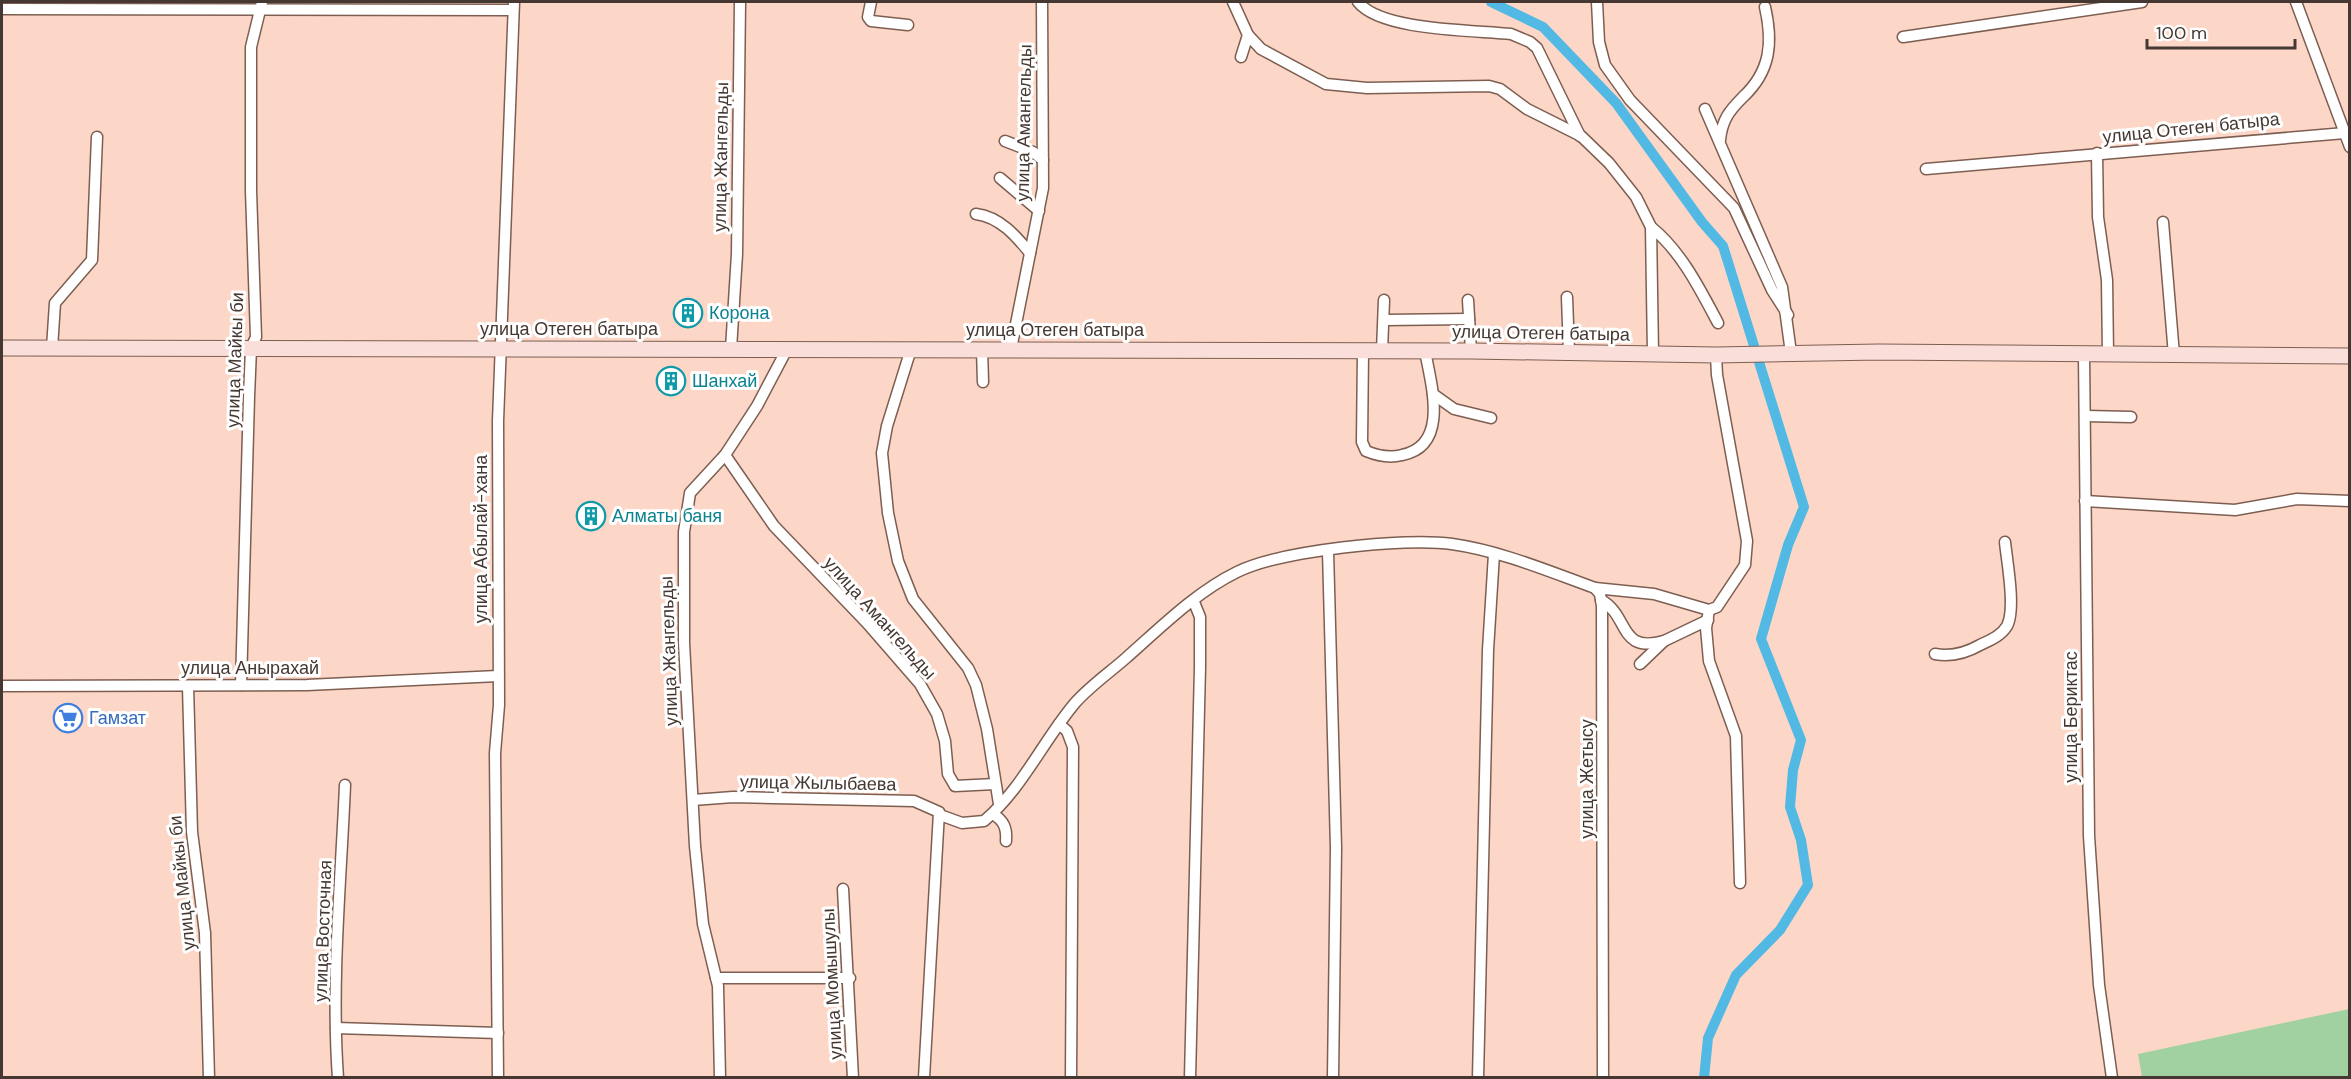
<svg xmlns="http://www.w3.org/2000/svg" width="2351" height="1079" font-family="'DM Sans',sans-serif">
<style>
.green{fill:#a2d1a1}
.lines{fill:none;stroke-linecap:round;stroke-linejoin:round}
.canal{stroke:#52b9e4;stroke-width:10}
.minor-casing{stroke:#7d5e51;stroke-width:13}
.secondary-casing{stroke:#7d5e51;stroke-width:17}
.minor{stroke:#fff;stroke-width:10}
.secondary{stroke:#f9ded9;stroke-width:15}
.labels{text-anchor:middle;stroke-width:6;stroke-linejoin:round;paint-order:stroke}
.street-label{font-size:18px;fill:#453731;stroke:#fff}
.culture-label{font-size:18px;fill:#0d838f;stroke:#fff;text-anchor:start}
.shop-label{font-size:18px;fill:#366cbe;stroke:#fff;text-anchor:start}
</style>
<rect width="100%" height="100%" fill="#fcd7c8"/>
<path class="green" d="M2349,1009V1077H2142L2138,1054Z"/>
<g class="lines">
<path class="canal" d="M1491,2L1543,27L1616,103L1702,222L1723,246L1804,507L1788,545L1761,639L1801,740L1793,770L1790,807L1801,840L1808,885L1780,930L1736,975L1708,1038L1704,1078"/>
<g class="minor-casing">
<g id="minor">
<path d="M871,2L868,17L871,21L908,25"/>
<path d="M1233,2L1248,35L1261,49L1326,84L1367,88L1489,86L1500,89L1527,109L1581,136L1609,163L1636,197L1651,227L1653,354"/>
<path d="M1358,2C1381,31 1473,30 1511,34L1530,42L1537,48L1580,136"/>
<path d="M1597,2L1599,42L1605,65L1630,100L1734,208L1772,290L1788,315"/>
<path d="M2296,2L2350,147"/>
<path d="M2,9L513,10"/>
<path d="M1903,37L2142,2"/>
<path d="M1241,57L1248,35"/>
<path d="M1705,109L1782,287L1791,353"/>
<path d="M1720,140C1722,120 1729,111 1743,97C1771,71 1773,42 1765,7"/>
<path d="M1005,141L1033,152L1043,160"/>
<path d="M2097,153L2098,217L2107,280L2108,355"/>
<path d="M1926,169L2345,133"/>
<path d="M1000,178L1039,211"/>
<path d="M976,214C1000,217 1016,236 1030,253"/>
<path d="M2163,222L2174,355"/>
<path d="M1651,227C1681,251 1700,289 1718,323"/>
<path d="M1567,297L1569,352"/>
<path d="M1468,300L1471,351"/>
<path d="M1385,320L1469,319"/>
<path d="M52,348L55,303L92,260L97,137"/>
<path d="M731,349L737,254L740,2"/>
<path d="M911,349L887,426L882,453L888,513L898,561L913,599L968,668L976,685L987,729L999,804"/>
<path d="M982,349L983,382"/>
<path d="M1011,349L1043,188L1042,2"/>
<path d="M1363,351L1362,442L1366,451C1378,456 1390,458 1402,455C1450,446 1431,384 1425,351"/>
<path d="M1382,351L1384,300"/>
<path d="M2084,355L2089,836L2099,985L2112,1078"/>
<path d="M1433,394L1454,409L1491,418"/>
<path d="M2086,416L2131,417"/>
<path d="M725,455L774,526L867,623L920,684L937,714L945,741L948,774L955,786L995,784"/>
<path d="M2085,501L2235,510L2297,499L2350,501"/>
<path d="M1328,551L1336,848L1333,1078"/>
<path d="M1595,588L1654,594L1709,610L1717,607L1745,565L1747,541L1717,375L1716,355"/>
<path d="M1601,600C1630,616 1618,654 1664,641"/>
<path d="M1709,610L1706,628L1709,661L1736,736L1740,883"/>
<path d="M1935,654C1951,657 1966,653 1980,645C1990,640 2001,636 2007,626C2016,609 2007,562 2005,542"/>
<path d="M1640,664L1664,641L1708,620"/>
<path d="M241,685L249,397L251,348L256,337L251,191V47L262,2"/>
<path d="M2,686L307,685L498,676"/>
<path d="M188,686L192,832L205,933L209,1078"/>
<path d="M1059,724L1067,731L1073,747L1071,1078"/>
<path d="M693,800L733,797L914,801L939,812L924,1078"/>
<path d="M993,814C1004,821 1007,828 1006,841"/>
<path d="M940,815L962,823L984,821C1022,789 1043,741 1075,703C1090,686 1109,673 1126,658C1160,628 1196,592 1237,572C1279,551 1405,537 1452,544C1501,551 1548,571 1595,588L1600,594L1602,606L1603,1078"/>
<path d="M843,889L853,1078"/>
<path d="M716,978H850"/>
<path d="M336,1028L498,1033"/>
<path d="M338,1078C331,981 341,881 345,785"/>
<path d="M498,1078L495,753L499,705L498,421L514,2"/>
<path d="M720,1078L718,986L703,924L695,846L684,643V532L690,493L725,455L757,406L786,351"/>
<path d="M1190,1078L1200,667V617L1194,602"/>
<path d="M1478,1078L1488,650L1494,554"/>
</g>
</g>
<g class="secondary-casing">
<path id="secondary" d="M2,348L1471,351L1716,355L1879,352L2350,356"/>
</g>
<use href="#minor" class="minor"/>
<use href="#secondary" class="secondary"/>
</g>
<defs>
<g id="building-ring" transform="scale(1.5)"><circle r="9.5" fill="#fff" stroke="#0f9aa8" stroke-width="1.5"/><path d="M-4-6H4V6H1V3H-1V6H-4ZM-2.5-4.3h1.7v1.8h-1.7ZM.8-4.3h1.7v1.8H.8ZM-2.5-1h1.7V.8h-1.7ZM.8-1h1.7V.8H.8Z" fill="#0f9aa8"/></g>
<g id="supermarket-ring" transform="scale(1.5)"><circle r="9.5" fill="#fff" stroke="#3f7fe0" stroke-width="1.5"/><path d="M-6-5.5h2.5l.6 2H6L4.5 2H-2.5L-4.4-4H-6ZM-1.5 3.2a1.3 1.3 0 1 0 .1 0ZM3 3.2a1.3 1.3 0 1 0 .1 0Z" fill="#3f7fe0"/></g>
</defs>
<g fill-rule="evenodd">
<use href="#building-ring" x="688" y="313"/>
<use href="#building-ring" x="671" y="381"/>
<use href="#building-ring" x="591" y="516"/>
<use href="#supermarket-ring" x="68" y="718"/>
</g>
<g class="labels">
<g class="street-label">
<text transform="translate(1024 123) rotate(-89)" y="6">улица Амангельды</text>
<text transform="translate(2191 128) rotate(-6)" y="6">улица Отеген батыра</text>
<text transform="translate(721 157) rotate(-89)" y="6">улица Жангельды</text>
<text x="569" y="335">улица Отеген батыра</text>
<text x="1055" y="336">улица Отеген батыра</text>
<text transform="translate(1541 333) rotate(1)" y="6">улица Отеген батыра</text>
<text transform="translate(235 360) rotate(-88)" y="6">улица Майкы би</text>
<text transform="translate(481 539) rotate(-90)" y="6">улица Абылай-хана</text>
<text transform="translate(880 618) rotate(48)" y="6">улица Амангельды</text>
<text transform="translate(669 651) rotate(-92)" y="6">улица Жангельды</text>
<text x="250" y="674">улица Анырахай</text>
<text transform="translate(2071 717) rotate(-90)" y="6">улица Бериктас</text>
<text transform="translate(1587 779) rotate(-90)" y="6">улица Жетысу</text>
<text transform="translate(818 783) rotate(1)" y="6">улица Жылыбаева</text>
<text transform="translate(182 883) rotate(-96)" y="6">улица Майкы би</text>
<text transform="translate(323 931) rotate(-88)" y="6">улица Восточная</text>
<text transform="translate(832 984) rotate(-93)" y="6">улица Момышулы</text>
</g>
<g class="culture-label">
<text x="709" y="319">Корона</text>
<text x="692" y="387">Шанхай</text>
<text x="612" y="522">Алматы баня</text>
</g>
<g class="shop-label">
<text x="89" y="724">Гамзат</text>
</g>
</g>
<rect width="2351" height="1079" fill="none" stroke="#453731" stroke-width="6"/>
<path d="M2147 39v9h148v-9" fill="none" stroke="#453731" stroke-width="3"/>
<text x="2156" y="39" font-size="18" fill="#453731" stroke="#ffffff" stroke-width="4.5" paint-order="stroke">100 m</text>
</svg>
